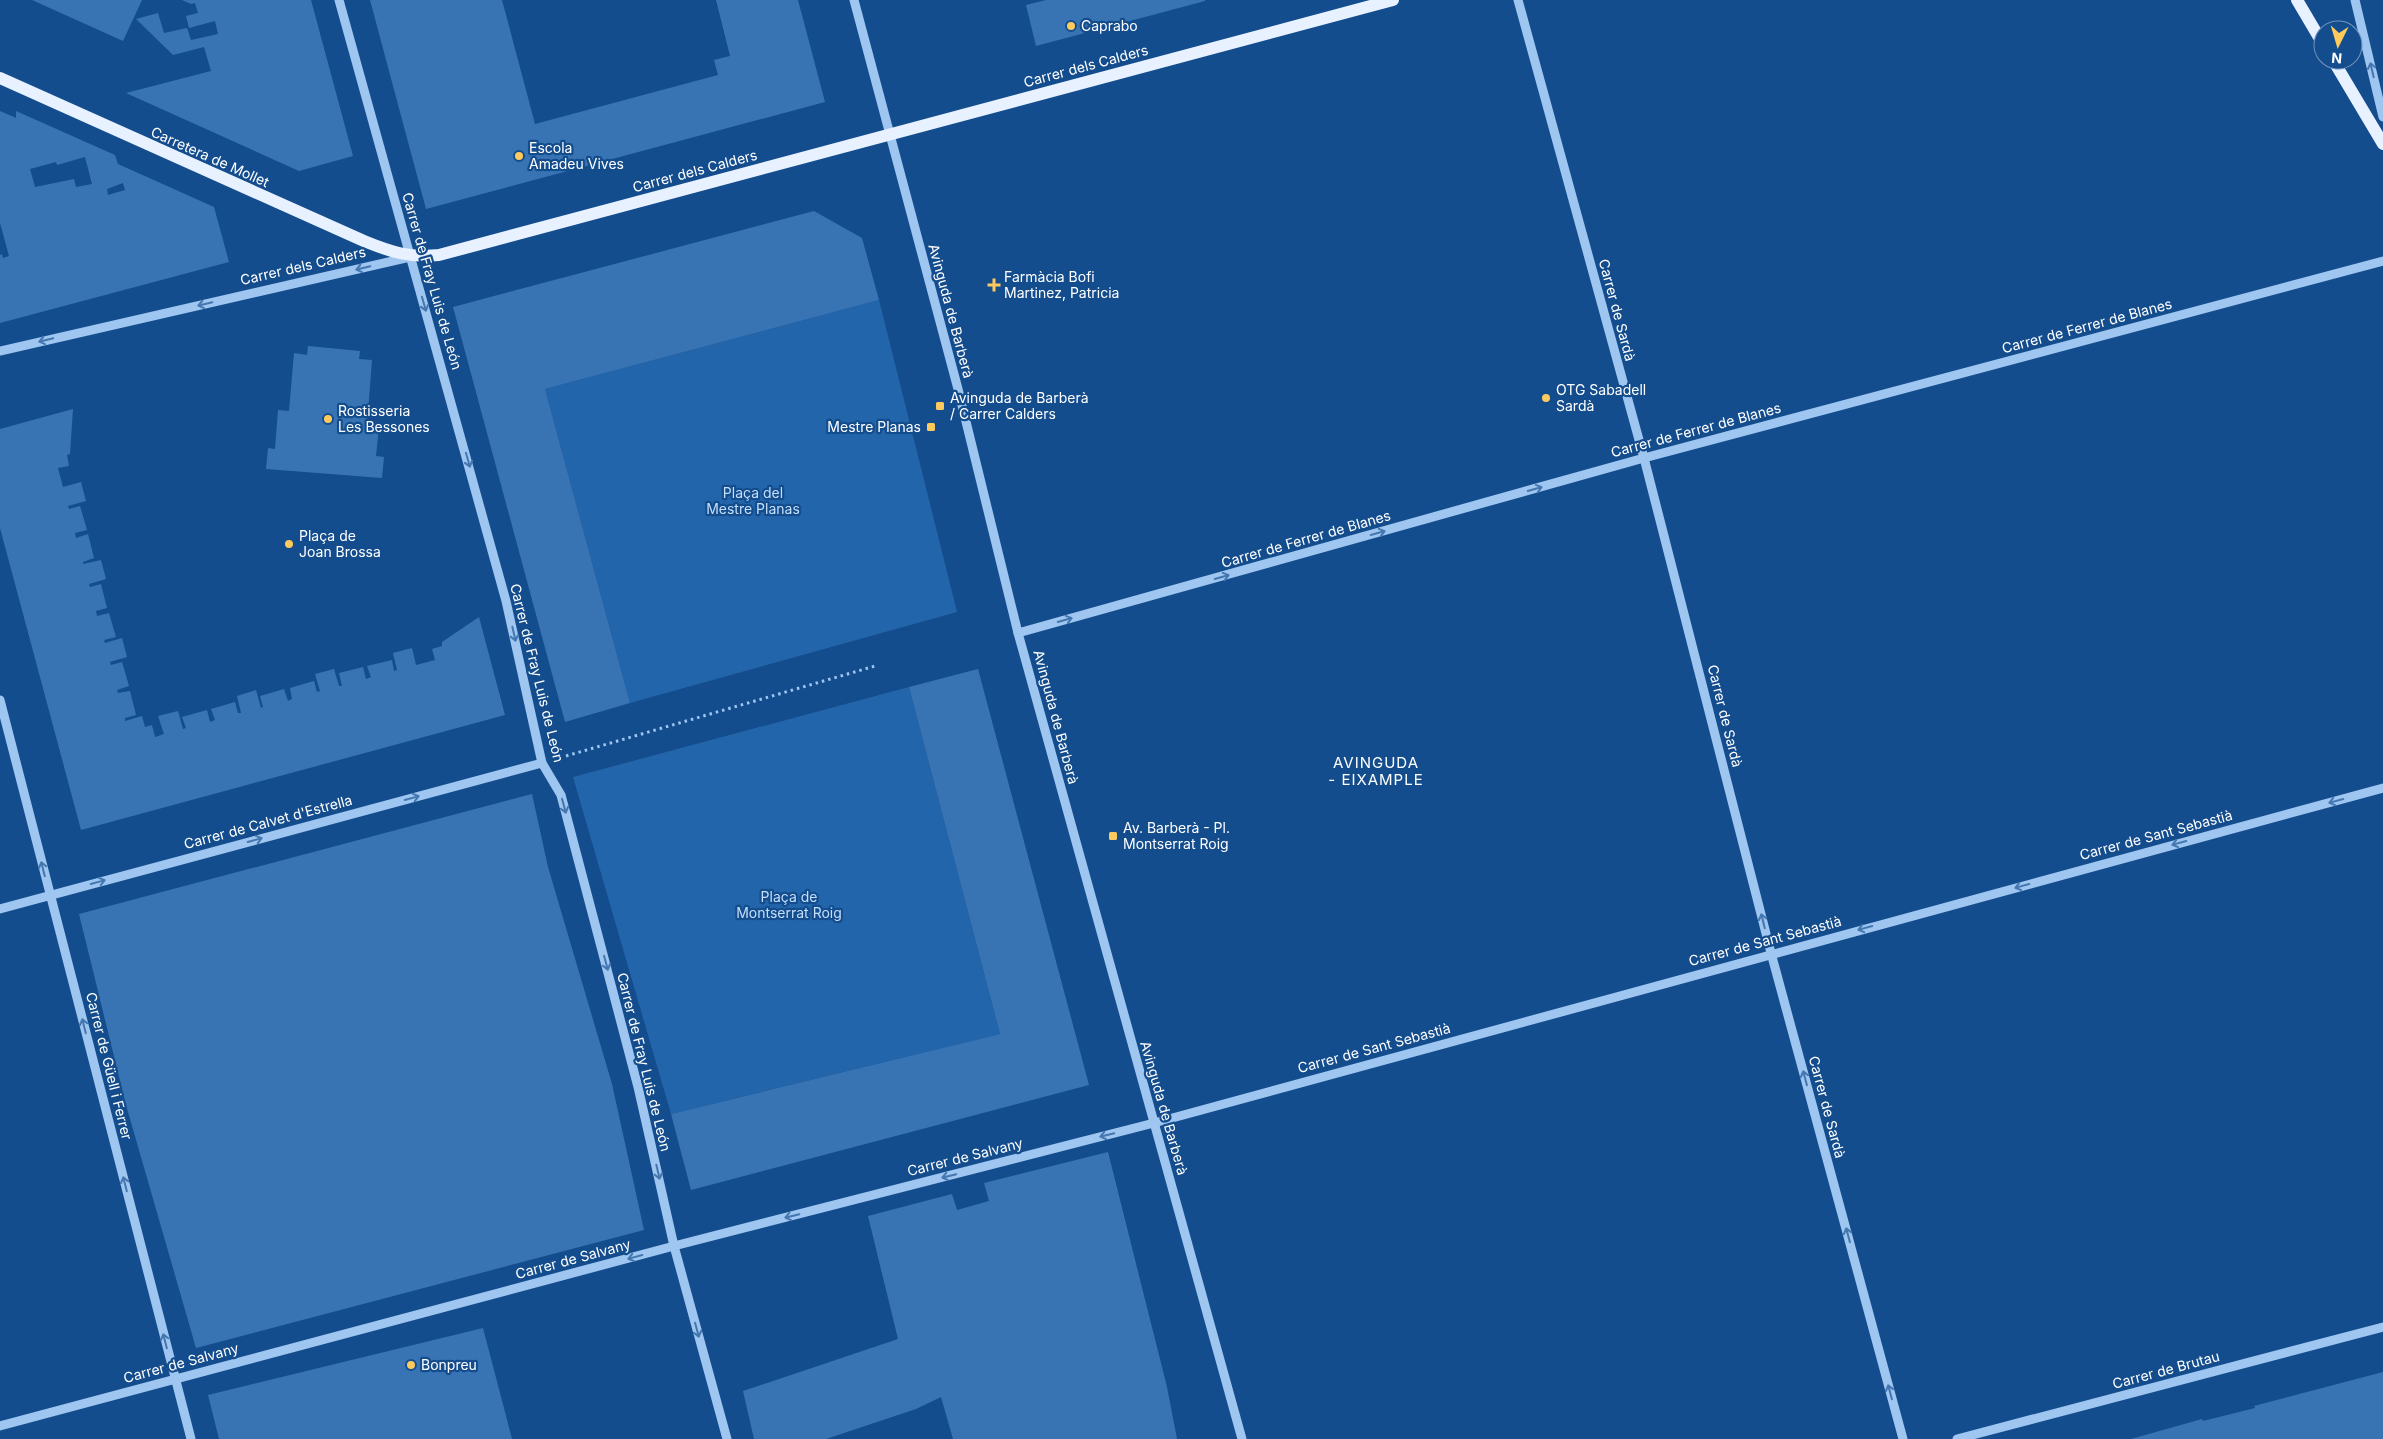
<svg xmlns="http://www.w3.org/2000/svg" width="2383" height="1439" font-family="Inter,sans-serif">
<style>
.green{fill:#2365aa}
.building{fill:#3874b4;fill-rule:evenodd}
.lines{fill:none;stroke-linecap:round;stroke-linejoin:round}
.path{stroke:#9ec6f0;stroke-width:3;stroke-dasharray:2.5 4;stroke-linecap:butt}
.minor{stroke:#9ec6f0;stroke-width:9}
.major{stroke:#e7f1ff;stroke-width:12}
.oneway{stroke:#4477b0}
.poi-dot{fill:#ffca5d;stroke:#144d8d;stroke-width:2}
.labels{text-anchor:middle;stroke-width:4.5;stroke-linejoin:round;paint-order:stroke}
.poi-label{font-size:14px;fill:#fff;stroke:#144d8d;text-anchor:start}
.street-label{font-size:14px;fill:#fff;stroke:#144d8d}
.park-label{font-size:14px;fill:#c4dffc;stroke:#144d8d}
.neighbourhood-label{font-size:15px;letter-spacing:1px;fill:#fff;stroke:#144d8d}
</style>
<rect width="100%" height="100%" fill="#144d8d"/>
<g class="green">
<path d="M879,300L957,612L630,703L545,389Z"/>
<path d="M909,687L1000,1034L671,1114L573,777Z"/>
</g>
<g class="building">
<path d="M32,0H142L123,41Z"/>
<path d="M182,0H311L353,156L299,171L126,93L211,71L204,47L173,55L136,19L158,13L164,33L187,28L191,40L218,34L215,21L189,28L186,16L198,13L195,3L191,4Z"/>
<path d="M370,0H502L535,124L718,75L714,60L730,56L716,0H798L825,102L426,209Z"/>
<path d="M1046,0H1205V1L1036,46L1026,5Z"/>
<path d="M0,111L16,118V111L115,155L118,164L214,207L229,262L0,323V255L2,254L3,258L9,256L0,223ZM85,157L92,184L76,187L74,179L35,187L30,169L56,162L57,165ZM123,183L125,190L108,195L107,189Z"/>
<path d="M814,211L862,238L879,300L545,389L630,703L565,722L453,307Z"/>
<path d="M308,346L360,351L359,359L372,360L367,424L379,426L376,456L384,457L382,478L266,469L268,448L275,449L278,410L289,411L294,353L307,355Z"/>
<path d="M73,409L70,454L67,455L69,466L58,468L63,487L81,482L86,501L68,506L69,509L80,506L87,530L75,533L76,538L88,534L94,558L83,562V564L101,560L106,579L89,584L90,587L101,584L107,608L96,611L97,616L109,613L116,637L104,640L105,643L122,638L127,657L110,662L111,665L122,662L129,686L117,690L118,693L130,691L136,715L125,718V721L142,716L145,727L152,725L155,737L164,734L158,716L178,711L183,729L186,728L182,717L207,710L210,722L215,720L211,709L235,702L238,713H241L237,696L256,690L261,708L263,707L260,696L284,689L288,701L292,699L290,688L314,681L317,692L320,691L315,674L334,669L339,686H342L339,673L363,667L366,679L371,677L367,666L392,660L394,671L397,670L393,653L412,648L416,665L435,660L432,649L442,646V642L479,617L505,715L81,830L0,528V429Z"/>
<path d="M978,669L1089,1085L691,1190L671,1114L1000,1034L909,687Z"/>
<path d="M532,794L548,867L612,1084L644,1230L196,1348L126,1105L79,914Z"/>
<path d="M1108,1152L1167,1387L1177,1439H953L941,1397L916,1409L826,1439H754L743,1391L898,1339L868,1216L952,1194L957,1210L989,1201L984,1183Z"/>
<path d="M483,1328L512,1439H219L208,1395Z"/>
<path d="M2383,1372V1439H2131L2202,1419L2203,1421L2255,1408L2254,1406Z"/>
</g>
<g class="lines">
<path class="path" d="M566,756L875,666"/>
<g class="minor">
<path d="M339,0L506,601L542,763L561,795L638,1087L674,1246L727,1439"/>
<path d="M854,0L958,389L1018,633L1242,1439"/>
<path d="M1518,0L1644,458L1771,953L1903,1439"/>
<path d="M2355,0L2383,117"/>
<path d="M0,351L410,257"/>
<path d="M1018,633L1644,458L2383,261"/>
<path d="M0,700L191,1439"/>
<path d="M0,909L542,763"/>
<path d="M0,1426L674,1246L1154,1123L2383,788"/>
<path d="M1957,1439L2383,1327"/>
</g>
<g class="major">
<path d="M2297,0L2323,44"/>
<path d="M2333,60L2383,144"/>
<path d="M0,78L364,241C391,252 409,258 439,255L1393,0"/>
</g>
</g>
<defs><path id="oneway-shaft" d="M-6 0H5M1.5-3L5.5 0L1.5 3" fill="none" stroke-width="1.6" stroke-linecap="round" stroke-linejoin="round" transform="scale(1.25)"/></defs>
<g class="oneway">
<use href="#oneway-shaft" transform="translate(2372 70) rotate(-103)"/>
<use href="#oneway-shaft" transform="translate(363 268) rotate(167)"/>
<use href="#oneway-shaft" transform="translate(205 304) rotate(167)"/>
<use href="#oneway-shaft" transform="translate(424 304) rotate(74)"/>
<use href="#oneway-shaft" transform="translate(46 340) rotate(167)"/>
<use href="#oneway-shaft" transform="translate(468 460) rotate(74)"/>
<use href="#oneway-shaft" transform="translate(1535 489) rotate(-16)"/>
<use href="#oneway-shaft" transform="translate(1378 533) rotate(-16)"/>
<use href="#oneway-shaft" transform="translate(1222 577) rotate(-16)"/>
<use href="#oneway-shaft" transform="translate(1065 620) rotate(-16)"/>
<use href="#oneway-shaft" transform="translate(514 634) rotate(77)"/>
<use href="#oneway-shaft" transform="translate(412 798) rotate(-15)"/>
<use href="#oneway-shaft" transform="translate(2336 801) rotate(165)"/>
<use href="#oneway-shaft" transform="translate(564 806) rotate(75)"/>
<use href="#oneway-shaft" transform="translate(255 840) rotate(-15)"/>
<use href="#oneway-shaft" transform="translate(2179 843) rotate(165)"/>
<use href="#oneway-shaft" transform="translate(43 869) rotate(-104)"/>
<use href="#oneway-shaft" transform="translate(98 882) rotate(-15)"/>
<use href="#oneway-shaft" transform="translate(2022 886) rotate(165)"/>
<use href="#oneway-shaft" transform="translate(1763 921) rotate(-104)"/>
<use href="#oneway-shaft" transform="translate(1865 928) rotate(165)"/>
<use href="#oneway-shaft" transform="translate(606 963) rotate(75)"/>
<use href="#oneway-shaft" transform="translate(84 1026) rotate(-104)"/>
<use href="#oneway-shaft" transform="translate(1805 1078) rotate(-105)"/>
<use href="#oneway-shaft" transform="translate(1107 1135) rotate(166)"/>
<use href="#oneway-shaft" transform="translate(658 1172) rotate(77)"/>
<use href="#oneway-shaft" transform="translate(949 1176) rotate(166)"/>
<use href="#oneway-shaft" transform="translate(125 1184) rotate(-104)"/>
<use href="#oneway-shaft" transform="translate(792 1216) rotate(166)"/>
<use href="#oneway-shaft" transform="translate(1848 1235) rotate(-105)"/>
<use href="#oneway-shaft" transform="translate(635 1257) rotate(165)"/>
<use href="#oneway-shaft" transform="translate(697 1330) rotate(75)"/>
<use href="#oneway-shaft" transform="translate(165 1341) rotate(-104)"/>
<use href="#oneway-shaft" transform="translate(1890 1392) rotate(-105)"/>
</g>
<g class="poi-dot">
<circle cx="1071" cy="26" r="5"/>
<circle cx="519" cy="156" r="5"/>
<path d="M991.5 277.5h5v5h5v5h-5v5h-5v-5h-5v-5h5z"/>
<circle cx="1546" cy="398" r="5"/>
<rect x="935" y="401" width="10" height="10" rx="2.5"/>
<circle cx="328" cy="419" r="5"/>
<rect x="926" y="422" width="10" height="10" rx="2.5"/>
<circle cx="289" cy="544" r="5"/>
<rect x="1108" y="831" width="10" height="10" rx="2.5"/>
<circle cx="411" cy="1365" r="5"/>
</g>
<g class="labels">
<g class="poi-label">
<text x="1081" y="31">Caprabo</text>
<text x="529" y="153">Escola<tspan x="529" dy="16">Amadeu Vives</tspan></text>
<text x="1004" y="282">Farmàcia Bofi<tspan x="1004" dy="16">Martinez, Patricia</tspan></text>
<text x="1556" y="395">OTG Sabadell<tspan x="1556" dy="16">Sardà</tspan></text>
<text x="950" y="403">Avinguda de Barberà<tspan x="950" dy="16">/ Carrer Calders</tspan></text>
<text x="338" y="416">Rostisseria<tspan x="338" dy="16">Les Bessones</tspan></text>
<text x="921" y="432" text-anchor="end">Mestre Planas</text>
<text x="299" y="541">Plaça de<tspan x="299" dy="16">Joan Brossa</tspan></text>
<text x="1123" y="833">Av. Barberà - Pl.<tspan x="1123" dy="16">Montserrat Roig</tspan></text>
<text x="421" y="1370">Bonpreu</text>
</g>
<g class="street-label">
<text transform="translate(1086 66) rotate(-15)" y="5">Carrer dels Calders</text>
<text transform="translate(210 157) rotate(24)" y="5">Carretera de Mollet</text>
<text transform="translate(695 171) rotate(-15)" y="5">Carrer dels Calders</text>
<text transform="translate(303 266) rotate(-13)" y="5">Carrer dels Calders</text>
<text transform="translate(432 281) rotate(74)" y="5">Carrer de Fray Luis de León</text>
<text transform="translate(1617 310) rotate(75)" y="5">Carrer de Sardà</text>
<text transform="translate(951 311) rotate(75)" y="5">Avinguda de Barberà</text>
<text transform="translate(2087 326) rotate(-15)" y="5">Carrer de Ferrer de Blanes</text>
<text transform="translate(1696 430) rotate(-15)" y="5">Carrer de Ferrer de Blanes</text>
<text transform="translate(1306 539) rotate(-16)" y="5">Carrer de Ferrer de Blanes</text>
<text transform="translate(537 673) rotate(76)" y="5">Carrer de Fray Luis de León</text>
<text transform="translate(1725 716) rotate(76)" y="5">Carrer de Sardà</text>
<text transform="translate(1056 717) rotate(75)" y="5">Avinguda de Barberà</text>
<text transform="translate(268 822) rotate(-15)" y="5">Carrer de Calvet d'Estrella</text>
<text transform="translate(2156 835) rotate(-15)" y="5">Carrer de Sant Sebastià</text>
<text transform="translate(1765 941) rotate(-15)" y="5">Carrer de Sant Sebastià</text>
<text transform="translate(1374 1048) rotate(-15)" y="5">Carrer de Sant Sebastià</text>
<text transform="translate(644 1062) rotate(76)" y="5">Carrer de Fray Luis de León</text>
<text transform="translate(109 1066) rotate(76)" y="5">Carrer de Güell i Ferrer</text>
<text transform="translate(1827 1107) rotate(75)" y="5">Carrer de Sardà</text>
<text transform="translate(1164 1108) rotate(74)" y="5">Avinguda de Barberà</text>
<text transform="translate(965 1157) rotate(-14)" y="5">Carrer de Salvany</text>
<text transform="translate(573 1259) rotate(-15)" y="5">Carrer de Salvany</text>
<text transform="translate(181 1363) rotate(-15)" y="5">Carrer de Salvany</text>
<text transform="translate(2166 1370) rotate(-15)" y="5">Carrer de Brutau</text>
</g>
<g class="park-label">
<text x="753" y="498">Plaça del<tspan x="753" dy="16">Mestre Planas</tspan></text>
<text x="789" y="902">Plaça de<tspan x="789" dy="16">Montserrat Roig</tspan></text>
</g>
<g class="neighbourhood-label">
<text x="1376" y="768">AVINGUDA<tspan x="1376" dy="17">- EIXAMPLE</tspan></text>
</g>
</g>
<g transform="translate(2338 45) rotate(185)"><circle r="24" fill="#144d8d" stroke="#7294bb"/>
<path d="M0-4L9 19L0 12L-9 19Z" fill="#ffca5d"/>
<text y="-8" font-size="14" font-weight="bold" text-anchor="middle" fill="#ffffff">N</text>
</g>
</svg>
